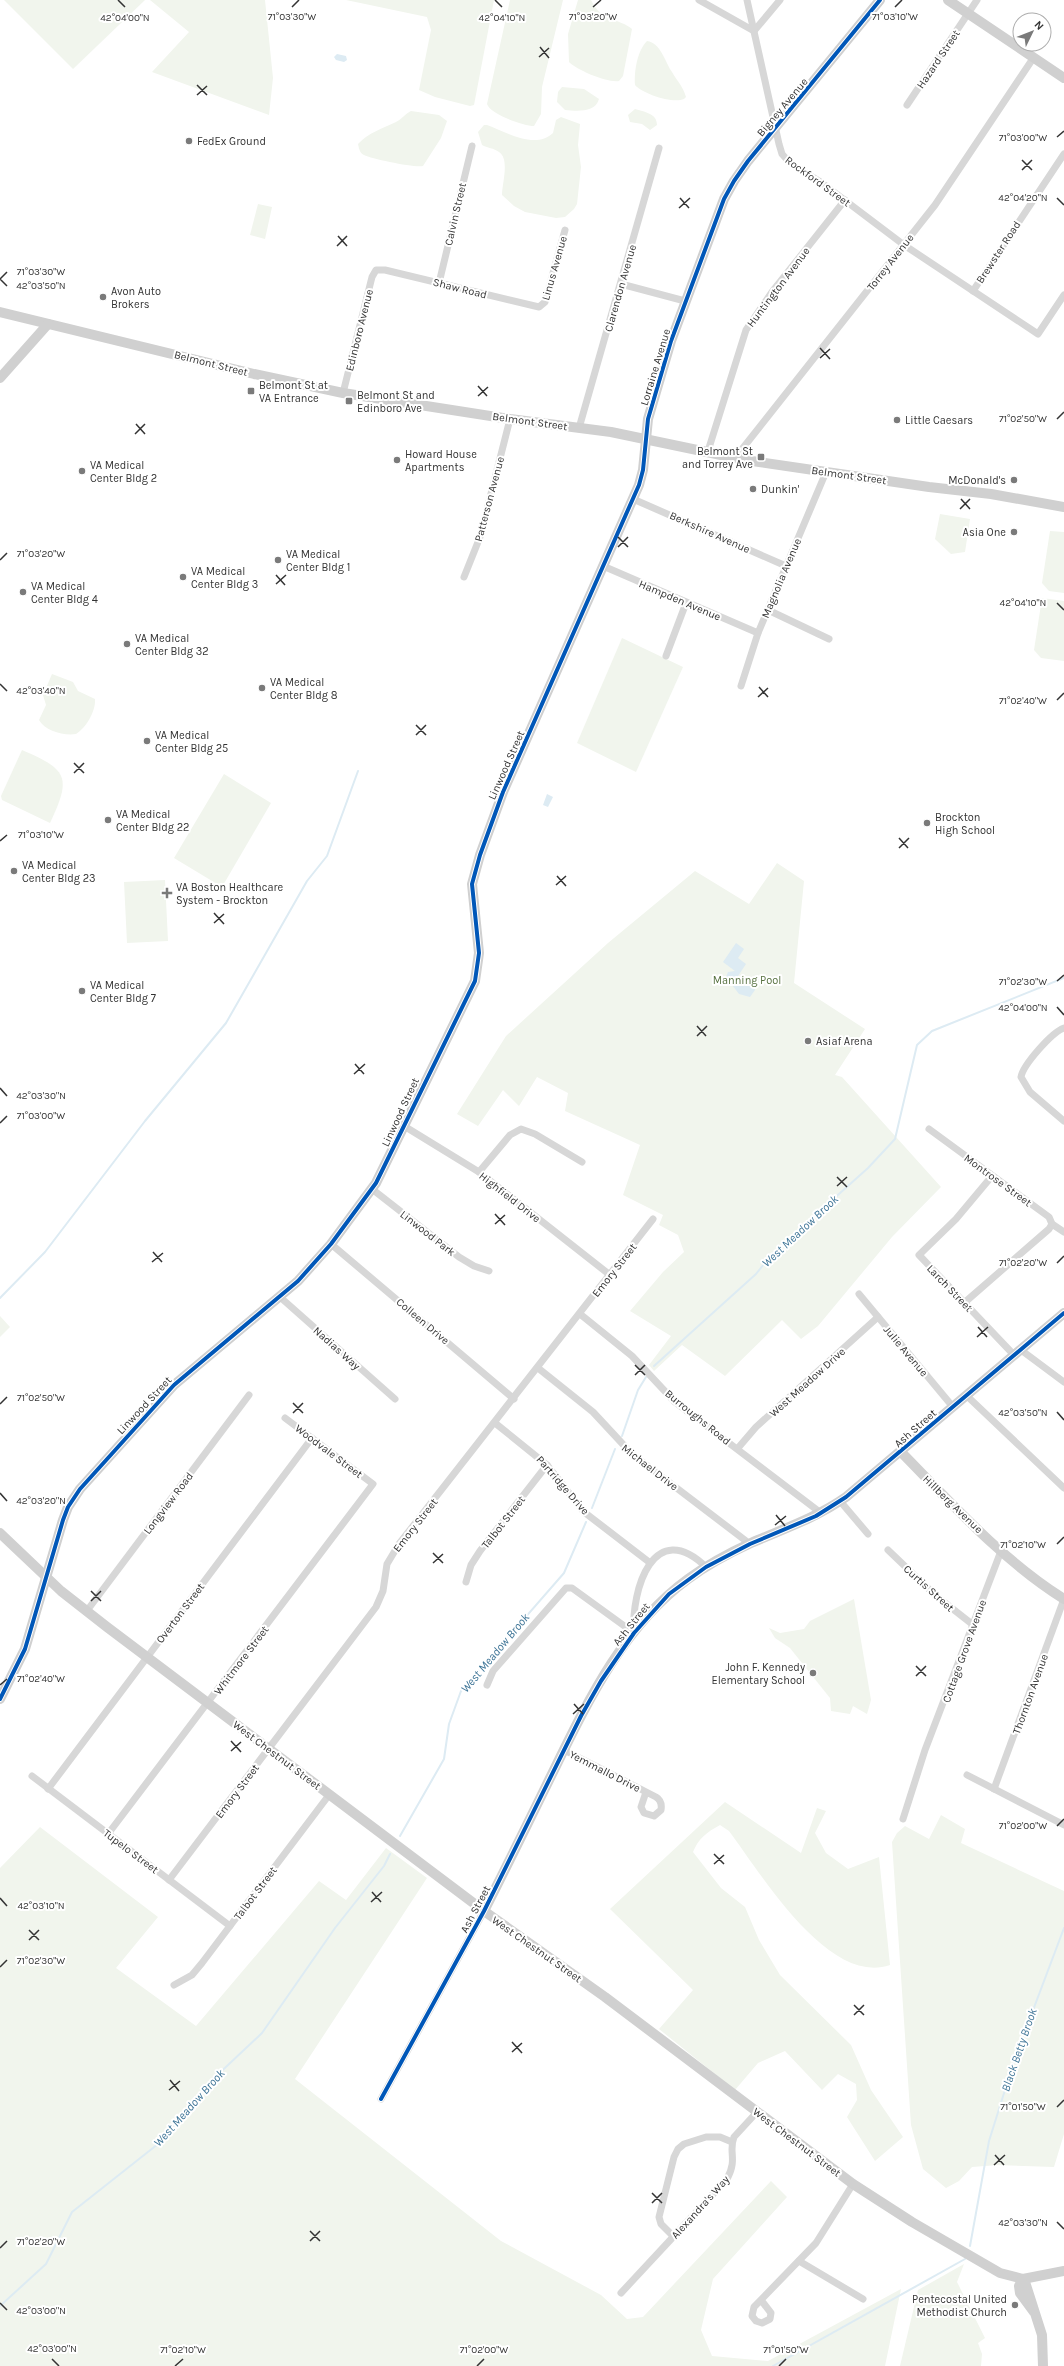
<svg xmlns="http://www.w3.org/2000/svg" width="1064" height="2366" font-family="Karla,sans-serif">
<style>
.green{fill:#f1f5ed}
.water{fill:#ddebf3}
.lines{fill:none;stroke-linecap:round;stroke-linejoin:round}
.stream{stroke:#ddebf3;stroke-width:2}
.street{stroke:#d7d7d7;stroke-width:7}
.secondary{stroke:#d0d0d0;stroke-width:10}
.cycleway-casing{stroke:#fff;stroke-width:6}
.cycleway{stroke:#0057b8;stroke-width:4}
.ticks{fill:none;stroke:#333;stroke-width:1.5}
.poi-dot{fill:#7a7a7a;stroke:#fff;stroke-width:1.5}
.labels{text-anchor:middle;stroke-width:4;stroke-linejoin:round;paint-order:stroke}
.street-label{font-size:11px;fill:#333;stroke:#fff}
.poi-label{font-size:11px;fill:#333;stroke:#fff;text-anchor:start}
.park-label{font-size:11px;fill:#56703f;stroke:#fff}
.water-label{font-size:12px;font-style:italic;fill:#3f7597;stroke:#fff}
.ticks-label{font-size:10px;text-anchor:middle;fill:#333;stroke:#fff;stroke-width:4;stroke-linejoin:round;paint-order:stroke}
</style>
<rect width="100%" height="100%" fill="#fff"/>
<g class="green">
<path d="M4,0H145L73,69Z"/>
<path d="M150,0H265L273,78L269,115L152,72L189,32Z"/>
<path d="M346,0H494L474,105L470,106L435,97L419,90L431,30L427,17Z"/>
<path d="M510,0H563L542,87L541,114L534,126C523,126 490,114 487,104Z"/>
<path d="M578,0H591C601,22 619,18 632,29L623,76L619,81C607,83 577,70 569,62L568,34Z"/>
<path d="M647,41C661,43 665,62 672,72C677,81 683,86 686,97L684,99C673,104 643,94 635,85C634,72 637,51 647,41Z"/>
<path d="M562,87L584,89L599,99C595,113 577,111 565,110L557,102L558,92Z"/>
<path d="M635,109C644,112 657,113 657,125L650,130L642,124L630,122L628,115Z"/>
<path d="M411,111L439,115L447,121L441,138L423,166C415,168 372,159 364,155C360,153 359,149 358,144C368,133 383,128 396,122C402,119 405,114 411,111Z"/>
<path d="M561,117L580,124L578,145L581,167L577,204L574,209L565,217L556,218L525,212L514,206L502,195C502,184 510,159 499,152C494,148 487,148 482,145L478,132L484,125H487C506,132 535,150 553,133L556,120Z"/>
<path d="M258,204L272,207L265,239L250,235Z"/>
<path d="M940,514L970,519L965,552L951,554L935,539Z"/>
<path d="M1050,531L1064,532V593L1049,591L1042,583Z"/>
<path d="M1042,598L1064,601V661L1041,658L1034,650Z"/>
<path d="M622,638L683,667L636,772L577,743Z"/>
<path d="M52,674L73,682L78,691L95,699C96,711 86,728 76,734C64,736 45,731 39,720L46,705L43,695Z"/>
<path d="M22,750C69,770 71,778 50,823L2,800L1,796Z"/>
<path d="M224,774L271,803L222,887L174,858Z"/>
<path d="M777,863L804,881L794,983L865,1029L835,1075L842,1077L941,1187L892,1237L818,1326L801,1339L782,1320L725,1376L682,1345L654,1371L649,1365L671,1336L630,1311L663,1272L684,1252L678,1235L659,1225L663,1215L623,1195L640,1145L565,1111L568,1093L537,1077L519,1106L503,1090L478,1126L457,1114L506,1036L608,943L695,871L749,904Z"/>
<path d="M165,880L168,941L127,943L124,882Z"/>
<path d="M0,1316L10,1327L0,1337Z"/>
<path d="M854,1599L871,1700L867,1714L853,1706L850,1714L831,1711L830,1698L790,1648L775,1638L769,1628L780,1633L804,1629L810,1621Z"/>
<path d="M725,1802L801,1853L817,1808L826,1811L815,1833L826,1853L848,1869L879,1857L890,1965C828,1987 760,1872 729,1831L720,1825C707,1832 698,1839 693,1852L721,1888L745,1907L759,1940L780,1975L851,2045L871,2090L903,2137L875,2161L847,2117L857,2100L856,2084L838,2074L822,2090L785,2051L758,2063L735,2090L659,2029L693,1990L610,1909Z"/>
<path d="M941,1815L965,1829L961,1843L1064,1891V2134L1054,2167L998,2165L972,2167L959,2181L946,2188L923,2169L911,2125L892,1842L897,1833L905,1826L929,1839Z"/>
<path d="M40,1827L158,1917L116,1968L196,2026L319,1881L346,1900L386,1848L427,1878L295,2079L501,2241L601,2295L627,2319L643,2317L771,2181L787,2197L713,2279L701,2330L712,2356L768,2361L901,2289L885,2366H0V1868Z"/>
<path d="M964,2264L957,2282L985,2338L978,2343L982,2354L981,2366H900L918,2290Z"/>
</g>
<g class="water">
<path d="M337,54L346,56L347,60L344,62L336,60L334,57Z"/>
<path d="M547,794L553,797L548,807L543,805Z"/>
<path d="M736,943L744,949L738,958L746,964L736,979L740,976L753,983L755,990L750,997L739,994L726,977L728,972L735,971L723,962Z"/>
</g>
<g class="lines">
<g class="stream">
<path d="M0,1298L45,1252L145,1121L226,1023L307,881L327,856L358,771"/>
<path d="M654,1366L756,1274L772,1254L868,1168L895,1139L917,1045L932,1031L1064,978"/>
<path d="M622,1436L638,1390L646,1377"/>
<path d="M592,1508L615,1449"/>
<path d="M400,1836L444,1759L449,1724L461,1691L564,1573L586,1522"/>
<path d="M970,2246L989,2141L1015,2058L1064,1928"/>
<path d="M0,2306L46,2264L72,2212L158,2144L211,2081L262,2033L335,1928L384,1866L390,1854"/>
<path d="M773,2366L965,2259"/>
</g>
<g class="street">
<path d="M699,0L754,31L780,0"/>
<path d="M747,0L779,144L782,154L790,163L822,183L904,245L1038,334L1064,295"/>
<path d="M907,105L977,0"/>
<path d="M439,283L472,146"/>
<path d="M621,284L685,301"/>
<path d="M973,291L1064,154"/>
<path d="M343,393L372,277L376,270H385L539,307L545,302L565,230"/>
<path d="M579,428L659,148"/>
<path d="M708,451L746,330L772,292L845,200"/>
<path d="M735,458L935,205L1034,57"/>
<path d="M633,499L786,566"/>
<path d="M603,566L758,633"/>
<path d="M464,577L480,537L510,419"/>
<path d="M768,610L829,639"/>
<path d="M666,656L686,603"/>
<path d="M741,686L758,633L826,472"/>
<path d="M1064,1028C1052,1032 1023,1065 1021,1077L1030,1092L1064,1121"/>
<path d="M404,1126L479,1172L610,1275"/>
<path d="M929,1129L1049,1217L1052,1224L1064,1232"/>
<path d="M479,1172L510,1135L521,1129L535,1134L582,1162"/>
<path d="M992,1176L956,1219L919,1255L1014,1355"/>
<path d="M372,1189L459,1257L474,1266L489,1271"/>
<path d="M331,1244L514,1399"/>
<path d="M859,1294L953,1407"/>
<path d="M280,1297L395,1399"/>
<path d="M964,1303L1049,1229L1052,1224"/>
<path d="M580,1314L632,1356L675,1402L821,1513"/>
<path d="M1021,1350L1064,1382"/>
<path d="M538,1368L593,1412L632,1454L750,1544"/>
<path d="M967,1396L1064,1488"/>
<path d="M495,1423L547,1465L584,1512L649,1562"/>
<path d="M738,1448L756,1427L878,1317"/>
<path d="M840,1501L868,1534"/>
<path d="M888,1550L935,1595L972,1624"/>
<path d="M466,1582L471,1565L480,1551L547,1465"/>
<path d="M86,1612L249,1395"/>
<path d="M634,1633C631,1589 654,1517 706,1567"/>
<path d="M487,1685L493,1671L566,1588H572L634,1633"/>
<path d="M564,1750L656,1797C661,1800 662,1804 661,1810L654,1816L644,1813L641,1807L646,1792"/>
<path d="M967,1775L1064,1825"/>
<path d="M32,1776L230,1926"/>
<path d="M48,1789L312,1438"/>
<path d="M994,1789L1064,1599"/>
<path d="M903,1819L925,1750L1001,1551"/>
<path d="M108,1834L373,1484L285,1418"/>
<path d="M169,1880L376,1607L383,1591L387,1564L399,1544L653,1219"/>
<path d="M174,1985L192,1975L202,1963L329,1795"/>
<path d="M381,2099L484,1911"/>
<path d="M673,2236L661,2224L659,2217L674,2157L678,2149L684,2144L706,2137H720L732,2142"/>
<path d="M799,2261L863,2299"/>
<path d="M621,2293L727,2179C738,2159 728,2152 734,2137L757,2112"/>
<path d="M761,2300L771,2313L770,2319L762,2323L756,2321L752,2316L754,2307L816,2243L853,2184"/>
</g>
<g class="secondary">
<path d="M948,0L1064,78"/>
<path d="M0,312L254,374L343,393L510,419L611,432L745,460L929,487L991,494L1064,507"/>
<path d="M0,378L48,324"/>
<path d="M901,1452C952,1504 1002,1560 1064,1599"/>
<path d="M0,1533L61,1591L107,1627L484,1911L605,1997L853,2184L912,2222L1000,2273L1023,2279L1064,2271"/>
<path d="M0,1699L25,1649L63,1520L68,1507L80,1489L174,1385L298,1281L331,1244L376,1183L475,981L479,953L472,884L480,855L503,792L639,485L643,470L648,419L671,341L724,199L734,181L748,161L880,0"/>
<path d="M484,1911C507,1866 529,1821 551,1776C586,1705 622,1627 688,1579C707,1565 729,1553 751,1543C783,1529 816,1518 846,1497L1064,1313"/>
<path d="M1034,2312L1020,2293L1019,2286L1023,2279L1026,2285L1042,2335L1043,2366"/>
</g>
<g class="cycleway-casing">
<g id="cycleway">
<path d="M0,1699L25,1649L63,1520L68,1507L80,1489L174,1385L298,1281L331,1244L376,1183L475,981L479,953L472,884L480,855L503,792L639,485L643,470L648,419L671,341L724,199L734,181L748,161L880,0"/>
<path d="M381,2099L484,1911L581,1716L601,1681L634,1633L669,1594L706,1567L750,1544L816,1516L846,1497L1064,1313"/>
</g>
</g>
<use href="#cycleway" class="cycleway"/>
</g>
<path class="ticks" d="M118,0L125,7M495,0L502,7M292,7L299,0M593,7L601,0M895,7L902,0M540,47L549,58M539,57L549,48M197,85L207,95M197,95L207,86M1057,137L1064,131M1022,160L1032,170M1022,170L1032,160M680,198L689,208M1057,198L1064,205M679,208L690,198M338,236L347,246M337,246L347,236M0,279L7,272M0,279L7,286M820,348L830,359M820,358L830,349M478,386L487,396M478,396L488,387M1057,419L1064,412M136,424L145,434M135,434L145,424M961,499L970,509M960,509L970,499M618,537L628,547M618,547L628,537M0,560L7,553M276,575L285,585M276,584L286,575M1057,603L1064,610M0,684L7,691M759,687L768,697M758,697L768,688M1057,700L1064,693M416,725L426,735M416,735L426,725M74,763L84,773M74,773L84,763M899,838L908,848M0,841L7,835M899,848L909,838M557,876L566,886M556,885L566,876M214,913L224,924M214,923L224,914M1057,981L1064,975M1057,1007L1064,1015M697,1026L706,1036M697,1036L707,1026M355,1064L364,1074M354,1074L365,1064M0,1088L7,1096M0,1123L7,1116M837,1177L847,1187M837,1186L847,1177M495,1214L505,1225M495,1224L505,1215M153,1252L162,1262M152,1262L163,1253M1057,1263L1064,1256M978,1327L987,1337M977,1337L988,1327M635,1365L645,1375M635,1375L645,1365M293,1403L303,1413M0,1404L7,1397M1057,1412L1064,1420M293,1413L303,1403M0,1493L7,1501M776,1515L785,1526M775,1525L786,1516M1057,1544L1064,1537M433,1553L443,1563M433,1563L443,1554M91,1591L101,1601M91,1601L101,1591M916,1666L926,1676M916,1676L926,1666M0,1685L7,1679M574,1704L583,1714M573,1714L584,1704M231,1741L241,1752M231,1751L241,1742M1057,1826L1064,1819M714,1854L724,1864M714,1864L724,1855M372,1892L381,1902M0,1898L7,1906M371,1902L382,1892M29,1930L39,1940M29,1940L39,1930M0,1967L7,1960M854,2005L864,2015M854,2015L864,2005M512,2042L522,2053M512,2052L522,2043M170,2080L179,2091M169,2090L180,2081M1057,2107L1064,2100M995,2155L1004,2165M994,2165L1005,2155M652,2193L662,2203M652,2203L662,2193M1057,2222L1064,2229M310,2231L320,2241M310,2241L320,2231M0,2248L7,2241M0,2303L7,2310M52,2359L59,2366M175,2366L183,2359M477,2366L484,2359M779,2366L786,2359"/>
<g class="poi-dot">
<circle cx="189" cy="141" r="4"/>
<circle cx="103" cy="297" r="4"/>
<rect x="247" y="387" width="8" height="8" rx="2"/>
<rect x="345" y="397" width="8" height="8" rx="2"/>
<circle cx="897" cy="420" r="4"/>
<rect x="757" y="453" width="8" height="8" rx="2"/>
<circle cx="397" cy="460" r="4"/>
<circle cx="82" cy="471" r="4"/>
<circle cx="1014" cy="480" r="4"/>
<circle cx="753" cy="489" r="4"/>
<circle cx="1014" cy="532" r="4"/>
<circle cx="278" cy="560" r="4"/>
<circle cx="183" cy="577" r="4"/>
<circle cx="23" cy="592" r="4"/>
<circle cx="127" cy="644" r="4"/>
<circle cx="262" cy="688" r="4"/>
<circle cx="147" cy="741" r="4"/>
<circle cx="108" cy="820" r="4"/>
<circle cx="927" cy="823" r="4"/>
<circle cx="14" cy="871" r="4"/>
<path d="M165 887h4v4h4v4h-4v4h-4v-4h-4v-4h4z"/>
<circle cx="82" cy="991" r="4"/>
<circle cx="808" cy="1041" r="4"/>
<circle cx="813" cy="1673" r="4"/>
<circle cx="1015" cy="2305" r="4"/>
</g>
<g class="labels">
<g class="street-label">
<text transform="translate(938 59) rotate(-56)" y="4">Hazard Street</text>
<text transform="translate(782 107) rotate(-50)" y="4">Bigney Avenue</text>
<text transform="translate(818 181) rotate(36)" y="4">Rockford Street</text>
<text transform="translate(455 214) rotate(-77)" y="4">Calvin Street</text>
<text transform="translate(998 252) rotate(-57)" y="4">Brewster Road</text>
<text transform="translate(890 262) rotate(-52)" y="4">Torrey Avenue</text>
<text transform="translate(554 268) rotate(-74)" y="4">Linus Avenue</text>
<text transform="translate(778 287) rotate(-53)" y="4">Huntington Avenue</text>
<text transform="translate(460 288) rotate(14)" y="4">Shaw Road</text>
<text transform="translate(620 288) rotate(-74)" y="4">Clarendon Avenue</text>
<text transform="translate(359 330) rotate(-76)" y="4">Edinboro Avenue</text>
<text transform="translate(211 363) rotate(14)" y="4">Belmont Street</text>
<text transform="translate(655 367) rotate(-73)" y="4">Lorraine Avenue</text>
<text transform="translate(530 421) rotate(8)" y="4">Belmont Street</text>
<text transform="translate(849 475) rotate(8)" y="4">Belmont Street</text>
<text transform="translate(489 499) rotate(-75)" y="4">Patterson Avenue</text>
<text transform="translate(710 532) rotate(24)" y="4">Berkshire Avenue</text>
<text transform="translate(781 578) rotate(-67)" y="4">Magnolia Avenue</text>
<text transform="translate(680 600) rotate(23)" y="4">Hampden Avenue</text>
<text transform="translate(506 765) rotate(-66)" y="4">Linwood Street</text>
<text transform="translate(400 1112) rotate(-65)" y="4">Linwood Street</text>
<text transform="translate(998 1180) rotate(36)" y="4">Montrose Street</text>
<text transform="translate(510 1197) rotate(38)" y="4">Highfield Drive</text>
<text transform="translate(428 1233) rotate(38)" y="4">Linwood Park</text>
<text transform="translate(614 1270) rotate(-52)" y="4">Emory Street</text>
<text transform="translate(950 1288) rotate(46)" y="4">Larch Street</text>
<text transform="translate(423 1321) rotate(40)" y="4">Colleen Drive</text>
<text transform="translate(337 1348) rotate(42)" y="4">Nadias Way</text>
<text transform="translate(906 1351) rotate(50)" y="4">Julie Avenue</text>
<text transform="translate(807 1382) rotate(-42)" y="4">West Meadow Drive</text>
<text transform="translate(144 1405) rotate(-47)" y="4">Linwood Street</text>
<text transform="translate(698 1417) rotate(39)" y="4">Burroughs Road</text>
<text transform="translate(915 1428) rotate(-41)" y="4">Ash Street</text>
<text transform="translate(329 1451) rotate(37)" y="4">Woodvale Street</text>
<text transform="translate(650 1467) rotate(38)" y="4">Michael Drive</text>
<text transform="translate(563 1485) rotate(49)" y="4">Partridge Drive</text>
<text transform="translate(168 1503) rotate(-53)" y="4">Longview Road</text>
<text transform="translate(953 1504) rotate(44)" y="4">Hillberg Avenue</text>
<text transform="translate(503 1522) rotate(-52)" y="4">Talbot Street</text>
<text transform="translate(415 1525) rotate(-52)" y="4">Emory Street</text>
<text transform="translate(929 1588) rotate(42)" y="4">Curtis Street</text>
<text transform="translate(180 1613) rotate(-53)" y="4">Overton Street</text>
<text transform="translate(631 1624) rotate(-51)" y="4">Ash Street</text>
<text transform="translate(964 1651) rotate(-70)" y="4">Cottage Grove Avenue</text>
<text transform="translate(241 1660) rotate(-53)" y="4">Whitmore Street</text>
<text transform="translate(1030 1694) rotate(-70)" y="4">Thornton Avenue</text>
<text transform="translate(277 1755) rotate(37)" y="4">West Chestnut Street</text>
<text transform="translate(605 1771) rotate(27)" y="4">Yemmallo Drive</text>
<text transform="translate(237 1791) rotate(-53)" y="4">Emory Street</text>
<text transform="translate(131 1851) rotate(37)" y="4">Tupelo Street</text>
<text transform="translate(255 1893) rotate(-53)" y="4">Talbot Street</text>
<text transform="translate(475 1909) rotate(-62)" y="4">Ash Street</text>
<text transform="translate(537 1949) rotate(35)" y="4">West Chestnut Street</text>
<text transform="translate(797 2142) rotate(37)" y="4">West Chestnut Street</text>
<text transform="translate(700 2207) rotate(-48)" y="4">Alexandra's Way</text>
</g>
<g class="poi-label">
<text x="197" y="145">FedEx Ground</text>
<text x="111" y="295">Avon Auto<tspan x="111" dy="13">Brokers</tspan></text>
<text x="259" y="389">Belmont St at<tspan x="259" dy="13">VA Entrance</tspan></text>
<text x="357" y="399">Belmont St and<tspan x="357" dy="13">Edinboro Ave</tspan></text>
<text x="905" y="424">Little Caesars</text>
<text x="753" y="455" text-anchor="end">Belmont St<tspan x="753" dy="13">and Torrey Ave</tspan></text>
<text x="405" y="458">Howard House<tspan x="405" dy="13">Apartments</tspan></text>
<text x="90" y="469">VA Medical<tspan x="90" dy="13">Center Bldg 2</tspan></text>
<text x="1006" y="484" text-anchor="end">McDonald's</text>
<text x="761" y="493">Dunkin'</text>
<text x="1006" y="536" text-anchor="end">Asia One</text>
<text x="286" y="558">VA Medical<tspan x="286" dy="13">Center Bldg 1</tspan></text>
<text x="191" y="575">VA Medical<tspan x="191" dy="13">Center Bldg 3</tspan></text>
<text x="31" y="590">VA Medical<tspan x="31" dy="13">Center Bldg 4</tspan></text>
<text x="135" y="642">VA Medical<tspan x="135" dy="13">Center Bldg 32</tspan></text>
<text x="270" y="686">VA Medical<tspan x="270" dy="13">Center Bldg 8</tspan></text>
<text x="155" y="739">VA Medical<tspan x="155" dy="13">Center Bldg 25</tspan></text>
<text x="116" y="818">VA Medical<tspan x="116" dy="13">Center Bldg 22</tspan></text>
<text x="935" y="821">Brockton<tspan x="935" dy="13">High School</tspan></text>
<text x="22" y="869">VA Medical<tspan x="22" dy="13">Center Bldg 23</tspan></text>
<text x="176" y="891">VA Boston Healthcare<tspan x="176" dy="13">System - Brockton</tspan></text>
<text x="90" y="989">VA Medical<tspan x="90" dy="13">Center Bldg 7</tspan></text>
<text x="816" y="1045">Asiaf Arena</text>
<text x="805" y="1671" text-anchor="end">John F. Kennedy<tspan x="805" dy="13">Elementary School</tspan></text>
<text x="1007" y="2303" text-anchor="end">Pentecostal United<tspan x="1007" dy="13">Methodist Church</tspan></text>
</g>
<g class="park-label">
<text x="747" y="984">Manning Pool</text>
</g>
<g class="water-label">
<text transform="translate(800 1231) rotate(-43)" y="4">West Meadow Brook</text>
<text transform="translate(495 1653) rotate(-50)" y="4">West Meadow Brook</text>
<text transform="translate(1019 2050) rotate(-71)" y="4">Black Betty Brook</text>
<text transform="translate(189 2108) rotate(-48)" y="4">West Meadow Brook</text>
</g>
</g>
<g class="ticks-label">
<text x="292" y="20">71°03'30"W</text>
<text x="593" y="20">71°03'20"W</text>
<text x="895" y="20">71°03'10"W</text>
<text x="125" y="21">42°04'00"N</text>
<text x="502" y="21">42°04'10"N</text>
<text x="1023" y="141">71°03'00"W</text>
<text x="1023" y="201">42°04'20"N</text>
<text x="41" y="275">71°03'30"W</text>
<text x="41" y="289">42°03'50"N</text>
<text x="1023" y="422">71°02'50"W</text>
<text x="41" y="557">71°03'20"W</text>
<text x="1023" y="606">42°04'10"N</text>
<text x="41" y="694">42°03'40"N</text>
<text x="1023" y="704">71°02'40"W</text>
<text x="41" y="838">71°03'10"W</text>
<text x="1023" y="985">71°02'30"W</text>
<text x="1023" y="1011">42°04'00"N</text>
<text x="41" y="1099">42°03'30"N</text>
<text x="41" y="1119">71°03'00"W</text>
<text x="1023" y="1266">71°02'20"W</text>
<text x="41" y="1401">71°02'50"W</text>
<text x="1023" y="1416">42°03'50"N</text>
<text x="41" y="1504">42°03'20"N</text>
<text x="1023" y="1548">71°02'10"W</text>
<text x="41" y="1682">71°02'40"W</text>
<text x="1023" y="1829">71°02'00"W</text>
<text x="41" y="1909">42°03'10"N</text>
<text x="41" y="1964">71°02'30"W</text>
<text x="1023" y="2110">71°01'50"W</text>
<text x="1023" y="2226">42°03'30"N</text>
<text x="41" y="2245">71°02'20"W</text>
<text x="41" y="2314">42°03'00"N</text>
<text x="52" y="2352">42°03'00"N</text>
<text x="183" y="2353">71°02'10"W</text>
<text x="484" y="2353">71°02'00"W</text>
<text x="786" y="2353">71°01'50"W</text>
</g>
<g transform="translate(1032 32) rotate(47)"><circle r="19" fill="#ffffff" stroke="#adadad"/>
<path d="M0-3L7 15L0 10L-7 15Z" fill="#7a7a7a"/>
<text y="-6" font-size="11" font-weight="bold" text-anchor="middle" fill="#333333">N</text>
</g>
</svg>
